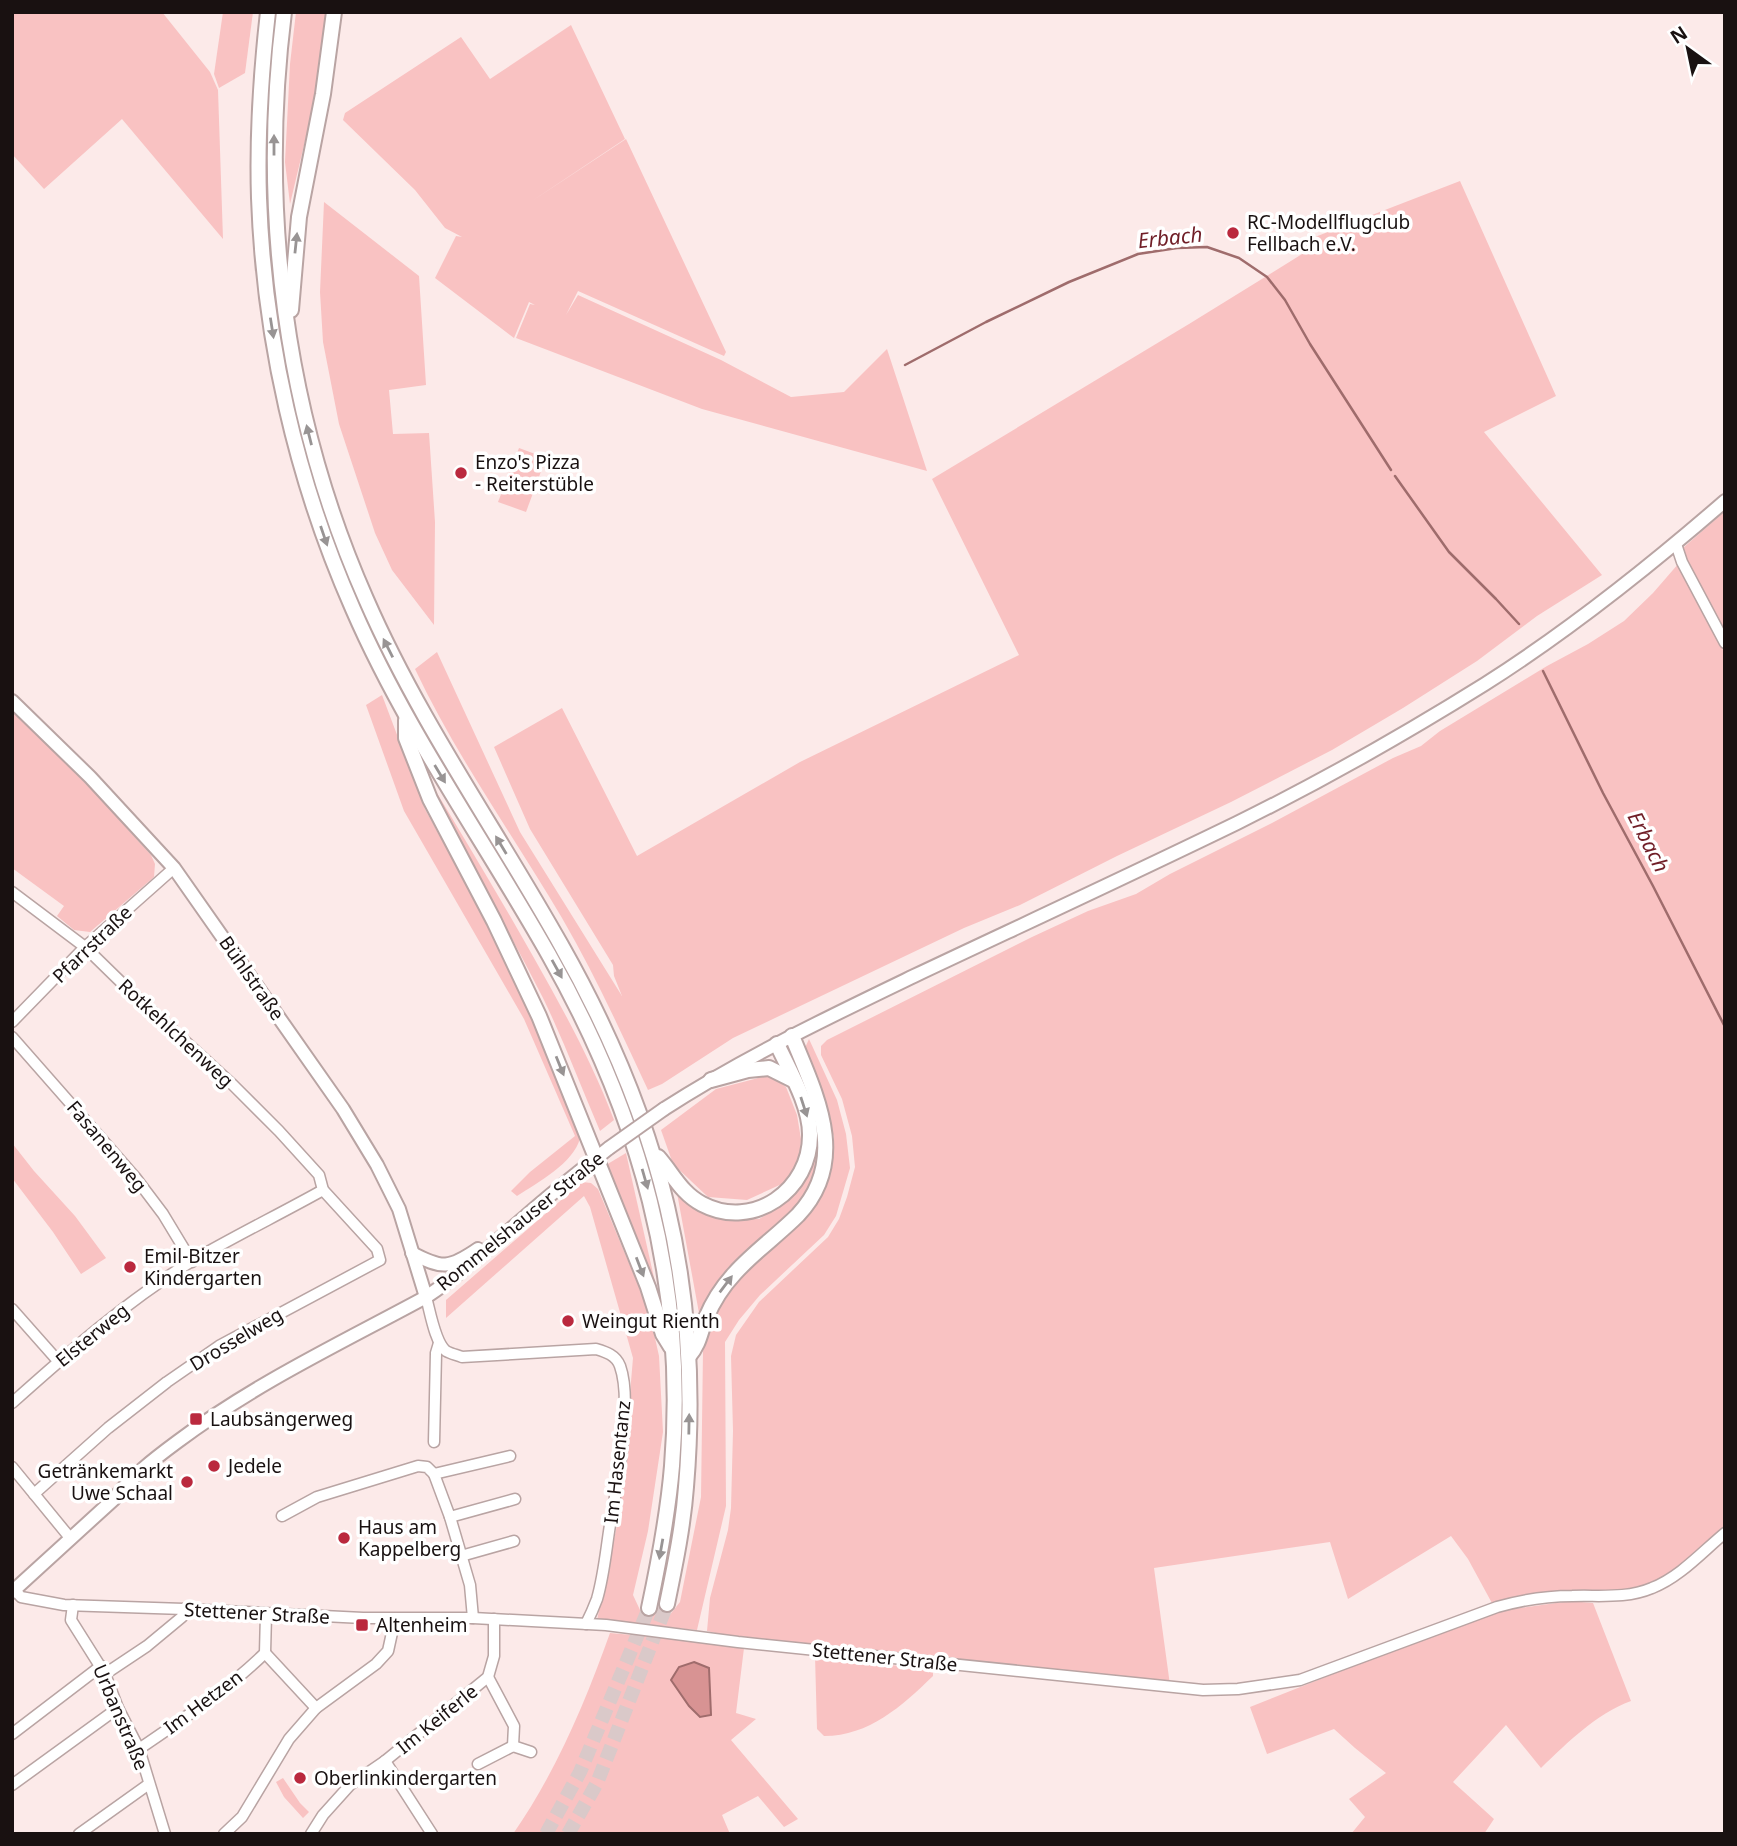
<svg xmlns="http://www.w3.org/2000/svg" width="1737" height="1846" font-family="'Noto Sans',sans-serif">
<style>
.green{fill:#f9c2c2}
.water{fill:#d89393;stroke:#9f6c6c;stroke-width:2}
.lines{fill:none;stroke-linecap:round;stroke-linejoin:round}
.stream{stroke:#9f6c6c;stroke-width:2.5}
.highway-tunnel{stroke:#dac9c9;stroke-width:14;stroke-dasharray:14 7;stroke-linecap:butt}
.minor-casing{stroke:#b9a4a3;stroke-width:13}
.major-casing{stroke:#b9a4a3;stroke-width:16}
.highway-casing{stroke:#b9a4a3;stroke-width:18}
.minor{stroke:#fff;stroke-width:10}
.major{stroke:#fff;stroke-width:12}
.highway{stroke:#fff;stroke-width:14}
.major-bridge-casing{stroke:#b9a4a3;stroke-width:16;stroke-linecap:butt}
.major-bridge{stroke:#fff;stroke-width:12}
.oneway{fill:#989494}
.poi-dot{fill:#ba293e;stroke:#fff;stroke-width:2.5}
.labels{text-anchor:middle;stroke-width:7;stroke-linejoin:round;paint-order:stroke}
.poi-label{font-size:19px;fill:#191111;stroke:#fff;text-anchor:start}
.street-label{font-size:19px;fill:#191111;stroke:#fff}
.water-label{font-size:21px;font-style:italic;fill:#701e27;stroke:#fff}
</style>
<rect width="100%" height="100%" fill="#fceae9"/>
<g class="green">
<path d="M12,12H162L210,72L218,90L223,239L122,119L44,189L12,154Z"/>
<path d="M223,12H253L245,73L219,88L214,74Z"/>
<path d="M296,12H327C322,77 305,141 290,204L285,162L290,64Z"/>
<path d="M571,25L625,139L529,203L626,139L726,352L724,356L578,291L566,315L578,295L721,360L791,397L844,392L887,349L927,471L702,409L516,338L530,304L535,305L529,302L514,338L435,278L456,236L462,237L445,228L415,190L343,120L345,113L461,37L490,79Z"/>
<path d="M1460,181L1556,396L1484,432L1602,575L1537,616L1477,661L1403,708L1332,750L1231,802L1117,856L1020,905L964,928L733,1038L662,1084L648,1090C621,1032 594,973 562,918C513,835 456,756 415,669L437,652L520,832L622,996L614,976L613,965L530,829L494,747L562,708L637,856L800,762L1019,655L932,479L1189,324L1307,251L1302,242Z"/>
<path d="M324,202L419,276L426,385L389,390L393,434L429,433L435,522L434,625L392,570L375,533L339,424L323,342L320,292Z"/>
<path d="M519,448L546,458L526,512L498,502Z"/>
<path d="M1725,511V634L1685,559L1683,548Z"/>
<path d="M1679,563L1719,641L1725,655V1529C1698,1551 1672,1578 1640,1590L1493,1605L1468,1559L1451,1536L1348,1599L1330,1542L1154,1568L1170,1685L741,1639L707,1631L710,1598L728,1530L731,1508L733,1431L731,1356L736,1335L759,1302L828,1237L839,1219L847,1197L855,1167L852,1136L842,1099L821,1055V1046L827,1040L1032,937L1088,911L1136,894L1170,874L1272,823L1393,758L1421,746L1440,731L1547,666L1588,644L1624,621L1653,593Z"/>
<path d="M382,695L425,809L482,914L524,1001L560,1084L580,1138C574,1163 537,1183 517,1196L511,1191L530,1172L575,1136L524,1019L404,811L366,705Z"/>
<path d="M12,710L94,792L151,855L155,864L154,877L90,932L74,930L57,916L64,906L12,868Z"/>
<path d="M426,775C463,836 499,896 534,958C564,1011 593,1064 614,1120L600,1131C581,1087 564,1041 543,998C505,923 462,851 426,775Z"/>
<path d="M809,1039L837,1100L846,1134L850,1168L836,1216L824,1235L760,1295L739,1320L725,1342L726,1506L697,1630L597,1620L620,1511L633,1358L590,1207L584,1196L446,1318V1300L582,1182L591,1183L598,1189L649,1311L659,1356L663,1432L648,1531L633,1595L640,1610L668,1617L680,1602L701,1497L703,1351L719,1303L746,1267L807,1218L830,1175L834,1137L804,1050Z"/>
<path d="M787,1050L791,1053L804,1083L820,1137L818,1165L800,1204L732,1266L699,1313L677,1193L713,1217L759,1219L791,1199L813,1161L815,1150Z"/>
<path d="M770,1075L786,1087L797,1115L801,1139L800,1158L784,1183L747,1200L708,1197L673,1164L661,1130L716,1089Z"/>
<path d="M12,1143L34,1171L75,1216L106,1258L81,1274L53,1232L12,1178Z"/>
<path d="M626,1153L657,1291L606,1165Z"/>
<path d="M1570,1601L1593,1603L1631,1701C1596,1714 1568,1742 1541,1768L1506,1725L1453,1782L1494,1819L1484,1834H1351L1365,1817L1349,1799L1386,1773L1355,1748L1334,1729L1267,1754L1250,1707L1404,1646L1499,1611Z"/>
<path d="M610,1633L699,1641L744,1648L736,1713L756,1719L731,1740L798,1819L784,1827L758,1796L722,1815L730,1834H513C556,1772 585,1703 610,1633Z"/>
<path d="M815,1656L933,1670V1676C902,1706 869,1736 824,1736L817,1729Z"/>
<path d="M283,1778L300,1803L309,1812L303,1818L284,1797L276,1782Z"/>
</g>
<path class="water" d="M694,1662L709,1668L711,1715L700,1717L689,1706L671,1680L679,1667Z"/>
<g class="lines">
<g class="stream">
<path d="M905,365L986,322L1069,282L1138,254L1177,248L1207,247L1239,258L1267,277L1285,300L1310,344L1391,470"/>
<path d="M1395,476L1449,552L1496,599L1519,624"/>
<path d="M1543,671L1603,793L1653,886L1725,1027"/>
</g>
<g class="highway-tunnel">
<path d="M546,1834L580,1772L649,1608"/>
<path d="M568,1834L597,1783L667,1604"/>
</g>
<g class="minor-casing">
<g id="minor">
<path d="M1676,544L1682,562L1725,643"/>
<path d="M12,892L85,947L129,990L233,1085L279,1131L319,1175L323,1190L377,1249L380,1260L219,1346L167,1382L108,1428L34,1494"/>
<path d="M12,1022L85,947L174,868"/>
<path d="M12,1037L135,1177L163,1214L192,1262"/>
<path d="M426,1297C430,1311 435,1343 446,1351C451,1354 457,1355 462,1357L596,1349C606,1352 616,1355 620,1366C633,1402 617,1487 610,1525C606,1550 604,1575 597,1599C594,1607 590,1616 586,1624"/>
<path d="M12,1309L58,1361"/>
<path d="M12,1403C69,1352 127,1301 192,1261C235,1236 280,1214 323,1190"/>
<path d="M434,1442L436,1353L439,1343"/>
<path d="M12,1467L71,1539"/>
<path d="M434,1474L510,1456"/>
<path d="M282,1516L317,1497L418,1466L427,1467L434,1474L450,1517L470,1585L473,1618"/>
<path d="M450,1517L515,1499"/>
<path d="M461,1556L514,1541"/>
<path d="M15,1590L21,1597L64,1605L184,1609L363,1618H473L606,1625L738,1642L1203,1690L1238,1689L1300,1680L1497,1607C1522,1600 1546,1596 1572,1596C1599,1595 1626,1599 1652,1588C1680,1577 1702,1552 1725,1533"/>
<path d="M73,1605L71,1620L105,1674L118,1708L139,1749L165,1834"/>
<path d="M265,1653L316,1708"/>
<path d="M105,1674L147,1646L182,1617L184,1609"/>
<path d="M488,1677L514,1726L513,1746L531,1752"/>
<path d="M12,1734L101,1666"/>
<path d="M139,1749C183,1719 227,1690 265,1653L266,1614"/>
<path d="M385,1761L432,1834"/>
<path d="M478,1764L513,1746"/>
<path d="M12,1785L118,1708"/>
<path d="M79,1834L149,1784"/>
<path d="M224,1834L242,1817L289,1739L316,1708L376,1664L388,1651L395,1619"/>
<path d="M311,1834L323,1815L350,1785L385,1761L488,1677L494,1656V1619"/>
</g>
</g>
<g class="major-casing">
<g id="major">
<path d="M12,701L90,777L174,868L343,1109L377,1165L399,1209L426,1297"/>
<path d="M664,1109C743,1058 829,1017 914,976C1022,925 1130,875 1237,823C1322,781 1405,734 1485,684C1570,630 1649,567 1725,501"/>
<path d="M412,1253C442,1269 449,1269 478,1249"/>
<path d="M12,1592L114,1499C132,1476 154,1459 177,1442C254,1384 341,1343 426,1297C462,1273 493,1244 526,1216C553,1192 581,1170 609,1148"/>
</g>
</g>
<g class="highway-casing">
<g id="highway">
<path d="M268,12C261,74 257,136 259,198C264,339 296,480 353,609C406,731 484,840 549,955C639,1114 687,1282 672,1466C668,1514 659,1561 649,1608"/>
<path d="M284,12C259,211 285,416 366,599C419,721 496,829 561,945C660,1120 703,1286 686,1487C683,1527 675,1565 667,1604"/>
<path d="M291,310L299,217L323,94L334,12"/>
<path d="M406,720V738L430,799L494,921L539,1016L648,1287L663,1334L671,1347"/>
<path d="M711,1080L748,1070L769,1068L793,1080"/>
<path d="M658,1157C673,1174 681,1193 702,1204C753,1231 811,1190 810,1134C810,1105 789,1070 777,1044"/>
<path d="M689,1356C700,1343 700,1332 706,1318C713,1301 723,1286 735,1273C754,1252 778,1235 798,1215C850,1160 816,1095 792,1036"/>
</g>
</g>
<use href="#minor" class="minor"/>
<use href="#major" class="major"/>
<use href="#highway" class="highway"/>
<g class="major-bridge-casing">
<path id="major-bridge" d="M609,1148L664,1109"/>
</g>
<use href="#major-bridge" class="major-bridge"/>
</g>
<defs><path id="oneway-solid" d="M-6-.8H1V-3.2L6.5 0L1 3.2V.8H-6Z" transform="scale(1.75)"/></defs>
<g class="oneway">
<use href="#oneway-solid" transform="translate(274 145) rotate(-90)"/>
<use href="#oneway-solid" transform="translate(296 243) rotate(-84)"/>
<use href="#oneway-solid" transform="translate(272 328) rotate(81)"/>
<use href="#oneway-solid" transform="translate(309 435) rotate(-104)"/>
<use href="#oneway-solid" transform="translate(324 536) rotate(71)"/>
<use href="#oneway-solid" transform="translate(388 648) rotate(-117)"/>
<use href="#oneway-solid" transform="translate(440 774) rotate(59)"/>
<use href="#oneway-solid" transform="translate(501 845) rotate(-121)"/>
<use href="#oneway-solid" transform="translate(557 969) rotate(61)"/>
<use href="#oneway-solid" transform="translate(560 1066) rotate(68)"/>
<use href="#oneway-solid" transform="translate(804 1107) rotate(72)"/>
<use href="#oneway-solid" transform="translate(645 1179) rotate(74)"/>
<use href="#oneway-solid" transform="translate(640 1267) rotate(69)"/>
<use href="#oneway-solid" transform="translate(726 1284) rotate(-53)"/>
<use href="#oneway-solid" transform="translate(689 1424) rotate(-89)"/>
<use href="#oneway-solid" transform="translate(661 1549) rotate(100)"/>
</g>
<g class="poi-dot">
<circle cx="1233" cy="233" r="7"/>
<circle cx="461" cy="473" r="7"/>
<circle cx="130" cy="1267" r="7"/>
<circle cx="568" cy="1321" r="7"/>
<rect x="189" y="1412" width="14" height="14" rx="3.5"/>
<circle cx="214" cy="1466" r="7"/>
<circle cx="187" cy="1482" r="7"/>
<circle cx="344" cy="1538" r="7"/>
<rect x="355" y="1618" width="14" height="14" rx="3.5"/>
<circle cx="300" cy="1778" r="7"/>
</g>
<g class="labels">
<g class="poi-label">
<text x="1247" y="229">RC-Modellflugclub<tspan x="1247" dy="22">Fellbach e.V.</tspan></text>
<text x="475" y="469">Enzo's Pizza<tspan x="475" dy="22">- Reiterstüble</tspan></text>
<text x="144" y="1263">Emil-Bitzer<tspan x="144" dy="22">Kindergarten</tspan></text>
<text x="582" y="1328">Weingut Rienth</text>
<text x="210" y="1426">Laubsängerweg</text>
<text x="228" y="1473">Jedele</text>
<text x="173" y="1478" text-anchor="end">Getränkemarkt<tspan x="173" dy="22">Uwe Schaal</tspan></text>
<text x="358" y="1534">Haus am<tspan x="358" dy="22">Kappelberg</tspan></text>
<text x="376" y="1632">Altenheim</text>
<text x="314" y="1785">Oberlinkindergarten</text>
</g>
<g class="street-label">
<text transform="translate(92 944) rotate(-44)" y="7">Pfarrstraße</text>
<text transform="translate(252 978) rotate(55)" y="7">Bühlstraße</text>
<text transform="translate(176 1033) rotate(43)" y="7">Rotkehlchenweg</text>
<text transform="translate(107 1146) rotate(50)" y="7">Fasanenweg</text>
<text transform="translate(520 1221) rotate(-39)" y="7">Rommelshauser Straße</text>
<text transform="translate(92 1335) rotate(-39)" y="7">Elsterweg</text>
<text transform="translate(236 1339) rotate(-31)" y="7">Drosselweg</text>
<text transform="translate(617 1462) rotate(-84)" y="7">Im Hasentanz</text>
<text transform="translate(257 1613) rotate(3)" y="7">Stettener Straße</text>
<text transform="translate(885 1657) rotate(6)" y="7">Stettener Straße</text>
<text transform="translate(203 1702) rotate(-37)" y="7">Im Hetzen</text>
<text transform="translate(121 1717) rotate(67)" y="7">Urbanstraße</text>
<text transform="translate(437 1719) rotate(-39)" y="7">Im Keiferle</text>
</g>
<g class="water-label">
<text transform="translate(1170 238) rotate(-6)" y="7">Erbach</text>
<text transform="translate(1648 842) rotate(63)" y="7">Erbach</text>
</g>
</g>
<rect width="1737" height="1846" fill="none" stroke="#191111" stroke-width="28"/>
<g transform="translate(1688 49) rotate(327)" stroke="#ffffff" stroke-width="5" paint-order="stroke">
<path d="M0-5L12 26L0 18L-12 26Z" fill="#191111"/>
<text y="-10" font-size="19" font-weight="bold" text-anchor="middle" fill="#191111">N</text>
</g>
</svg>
